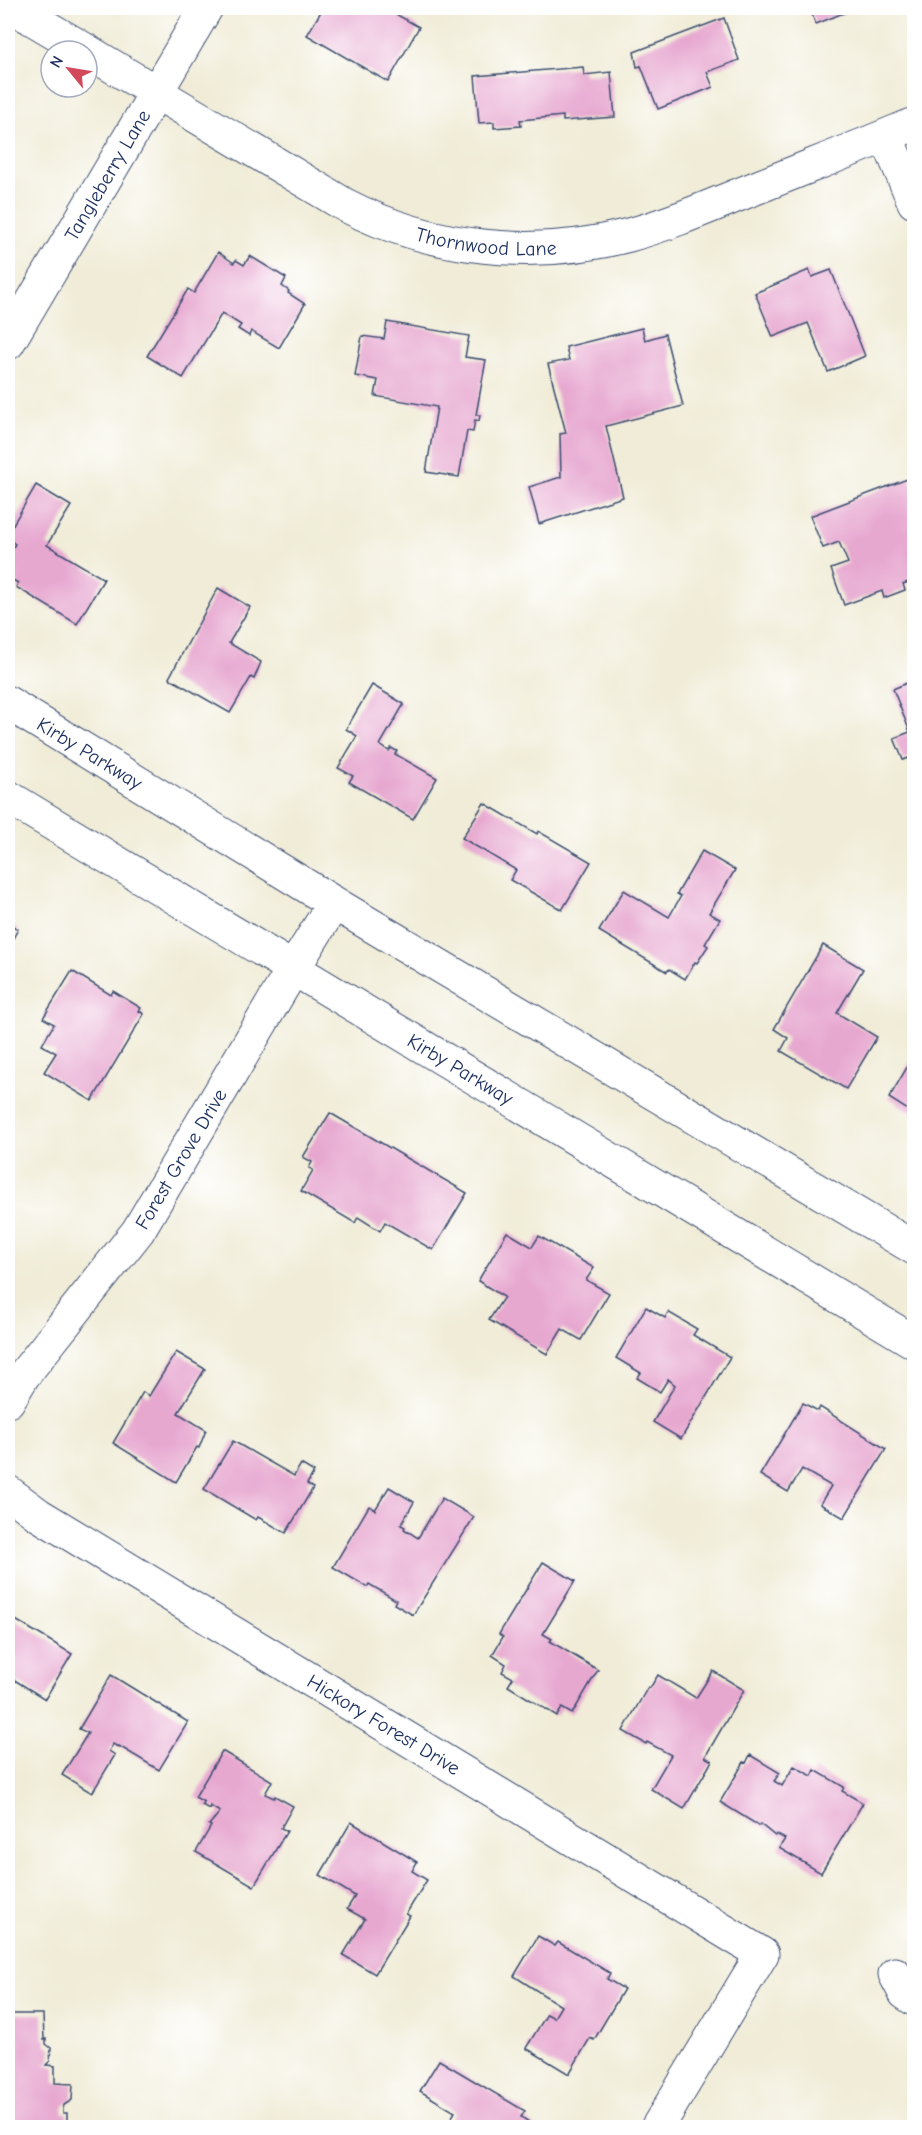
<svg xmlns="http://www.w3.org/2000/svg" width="922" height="2135" font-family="'Comic Neue',sans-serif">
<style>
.building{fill:#e7a8d0}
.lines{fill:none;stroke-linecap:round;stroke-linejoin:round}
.street-casing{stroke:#3b4b70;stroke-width:35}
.secondary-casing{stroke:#3b4b70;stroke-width:35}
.street{stroke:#fff;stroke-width:33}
.secondary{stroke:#fff;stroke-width:33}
.labels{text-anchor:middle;stroke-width:5;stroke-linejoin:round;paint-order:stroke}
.street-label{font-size:20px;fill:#1b2f5e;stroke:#fff}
</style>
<rect width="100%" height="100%" fill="#fff"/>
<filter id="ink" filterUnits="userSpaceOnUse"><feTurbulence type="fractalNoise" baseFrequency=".0167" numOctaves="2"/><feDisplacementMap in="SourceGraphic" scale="12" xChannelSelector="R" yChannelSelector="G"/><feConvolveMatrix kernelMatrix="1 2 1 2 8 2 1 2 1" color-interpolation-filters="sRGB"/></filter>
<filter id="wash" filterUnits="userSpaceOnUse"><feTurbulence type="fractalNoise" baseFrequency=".008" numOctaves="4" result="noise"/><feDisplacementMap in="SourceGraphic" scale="24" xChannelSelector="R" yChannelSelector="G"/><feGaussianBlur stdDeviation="1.35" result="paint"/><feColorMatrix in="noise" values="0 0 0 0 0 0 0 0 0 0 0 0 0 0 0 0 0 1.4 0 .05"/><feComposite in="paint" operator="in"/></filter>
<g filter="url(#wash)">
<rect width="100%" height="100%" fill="#f0ecd7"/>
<g id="blocks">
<g class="building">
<path d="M323,8H385L419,27L388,82L307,35Z"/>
<path d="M809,8H856L816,24Z"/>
<path d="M724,18L739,60L707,72L713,87L658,109L641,66L637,67L634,52Z"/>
<path d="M583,67L584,75L611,72L615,117L563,121V116L520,120L521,126L494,128V122L479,123L475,76Z"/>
<path d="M218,252L234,263L236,260L244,265L250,256L286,278L282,286L289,291L288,293L305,304L279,348L251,331L249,336L238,329L241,325L222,313L183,378L147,356L188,289L194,293Z"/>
<path d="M809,270L812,277L831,270L865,356L828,372L808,323L773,337L755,293Z"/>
<path d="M387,322L469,336L465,357L486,360L476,415H480L479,421L475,420L473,432L467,431L459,477L426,472L437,407L375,396L378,380L355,376L362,336L384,339Z"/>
<path d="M642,328L645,340L665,334L683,406L606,426L623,497L539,524L529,487L561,477L560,434L566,433L548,364L569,360L566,347Z"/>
<path d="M910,478L914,489V580L903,584L905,590L884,598L882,591L844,605L831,569L848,563L839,542L823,548L810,516Z"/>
<path d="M36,485L71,506L47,545L104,579L77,624L16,587L18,583L8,577V556L15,544L8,539V533Z"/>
<path d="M218,588L250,607L229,643L261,662L254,679L251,677L230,713L169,678Z"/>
<path d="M914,680V756L903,760L894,738L910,732L893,689Z"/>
<path d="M372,685L404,704L380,745L389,751L391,748L397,751L395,754L437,778L413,819L349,782L353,776L338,768L357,736L346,729Z"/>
<path d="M484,803L537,834L538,831L591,862L562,910L510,880L516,870L462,838Z"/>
<path d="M702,851L735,870L709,913L720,919L705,944L708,946L697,963L695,962L685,979L669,969L667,972L599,931L624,890L669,917L681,896L677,894Z"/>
<path d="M8,923L18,929L8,948Z"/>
<path d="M823,945L863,969L837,1013L877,1037L846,1089L781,1051L788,1038L774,1029Z"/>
<path d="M72,971L111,995L113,991L141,1008L139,1011L144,1014L92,1101L44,1072L56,1053L42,1045L54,1024L43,1018Z"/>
<path d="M913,1057L914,1059V1114L889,1098Z"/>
<path d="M330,1113L467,1193L433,1250L385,1222L380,1231L358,1217L355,1223L301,1191L313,1170L309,1168L312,1162L303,1157Z"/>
<path d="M507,1232L532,1247L539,1236L594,1268L586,1280L609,1293L581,1340L562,1329L547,1354L489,1320L504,1297L478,1281Z"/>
<path d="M646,1307L665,1318L668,1312L697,1329L693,1335L730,1357L681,1439L653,1422L675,1385L668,1379L660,1392L637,1378L641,1373L616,1358Z"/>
<path d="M176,1352L205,1369L178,1413L206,1430L199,1448L197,1447L176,1482L113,1443L143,1392L149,1396Z"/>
<path d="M803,1403L818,1411L820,1407L886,1449L844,1518L820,1504L831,1486L802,1469L788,1492L760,1475Z"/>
<path d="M233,1441L294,1476L301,1464L314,1472L307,1484L313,1488L286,1533L258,1517L256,1520L204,1489Z"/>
<path d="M389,1487L414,1502L401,1525L405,1527L404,1529L418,1538L442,1498L474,1517L413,1615L394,1604L396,1600L369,1584L367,1587L333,1567L369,1506L375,1510Z"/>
<path d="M543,1562L575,1581L543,1634L552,1639L550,1641L598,1670L572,1714L562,1708L557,1716L508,1686L513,1678L502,1672L506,1664L492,1655L503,1637L499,1634Z"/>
<path d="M9,1616L72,1654L45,1699L8,1676V1619Z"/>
<path d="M713,1671L744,1690L705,1757L712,1761L684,1809L651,1789L671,1755L647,1742L646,1744L623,1731L648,1687L650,1688L658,1675L696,1698Z"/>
<path d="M111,1675L188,1722L159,1770L119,1746L118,1747L113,1744L109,1751L115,1755L92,1793L62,1775L88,1733L79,1729Z"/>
<path d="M222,1751L272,1781L265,1794L274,1798L275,1796L293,1806L281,1828L287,1831L254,1886L196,1852L211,1826L209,1825L220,1812L210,1806L209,1809L202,1805L204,1802L195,1797Z"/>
<path d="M750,1755L780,1773L774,1781L782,1786L794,1766L812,1776L815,1770L844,1787L842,1791L863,1803L821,1873L779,1848L785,1839L776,1834L775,1836L760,1824L759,1826L720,1802L744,1762L746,1763Z"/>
<path d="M351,1822L417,1862L412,1871L427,1880L406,1914L410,1916L375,1974L343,1955L365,1919L347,1909L355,1896L320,1875Z"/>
<path d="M538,1936L555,1946L558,1942L610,1973L607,1979L624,1989L594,2040L590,2038L569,2074L526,2048L547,2014L554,2018L561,2006L514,1976Z"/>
<path d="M8,2014H43L44,2040L46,2039V2044L51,2048L50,2061L46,2065L55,2066V2083L73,2084L72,2100L64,2105L63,2109V2113H67V2128H8Z"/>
<path d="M439,2060L525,2111L521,2117L534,2125L533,2128H445L455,2112L420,2091Z"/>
</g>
</g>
</g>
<g filter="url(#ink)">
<use href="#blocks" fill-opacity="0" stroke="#3b4b70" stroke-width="1.5"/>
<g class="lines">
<g class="street-casing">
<g id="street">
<path d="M14,8L87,51"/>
<path id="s1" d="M87,51L345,205C432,250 535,260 629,235C673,223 715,204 758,187C810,166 862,146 914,124"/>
<path d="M886,136L914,202"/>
<path id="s2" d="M8,343L206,8"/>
<path id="s3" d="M8,1401L23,1376L138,1231L293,969L334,903"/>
<path id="s4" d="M8,1492L39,1515L762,1954L657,2128"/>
<path d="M895,1974L905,1993L914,1999"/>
</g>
</g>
<g class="secondary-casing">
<g id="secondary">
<path id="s5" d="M8,703L334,903L914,1248"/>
<path id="s6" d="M8,797L914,1342"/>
</g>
</g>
<use href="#street" class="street"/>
<use href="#secondary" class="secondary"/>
</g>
</g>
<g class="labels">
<g class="street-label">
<text dy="7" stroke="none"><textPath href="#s2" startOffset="195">Tangleberry Lane</textPath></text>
<text dy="7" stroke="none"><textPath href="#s1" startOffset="448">Thornwood Lane</textPath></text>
<text dy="7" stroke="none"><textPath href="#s5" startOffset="96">Kirby Parkway</textPath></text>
<text dy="7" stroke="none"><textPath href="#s6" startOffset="528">Kirby Parkway</textPath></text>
<text dy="7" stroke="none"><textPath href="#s3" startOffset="298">Forest Grove Drive</textPath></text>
<text dy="7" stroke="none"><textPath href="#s4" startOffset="442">Hickory Forest Drive</textPath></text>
</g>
</g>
<rect width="922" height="2135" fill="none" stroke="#fff" stroke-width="30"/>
<g transform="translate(69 69) rotate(300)"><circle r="28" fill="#ffffff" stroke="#a4acbf" stroke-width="1.5"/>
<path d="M0-4.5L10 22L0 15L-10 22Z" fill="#d1495b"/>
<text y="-9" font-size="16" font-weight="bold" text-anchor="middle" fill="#1b2f5e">N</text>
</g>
</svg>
